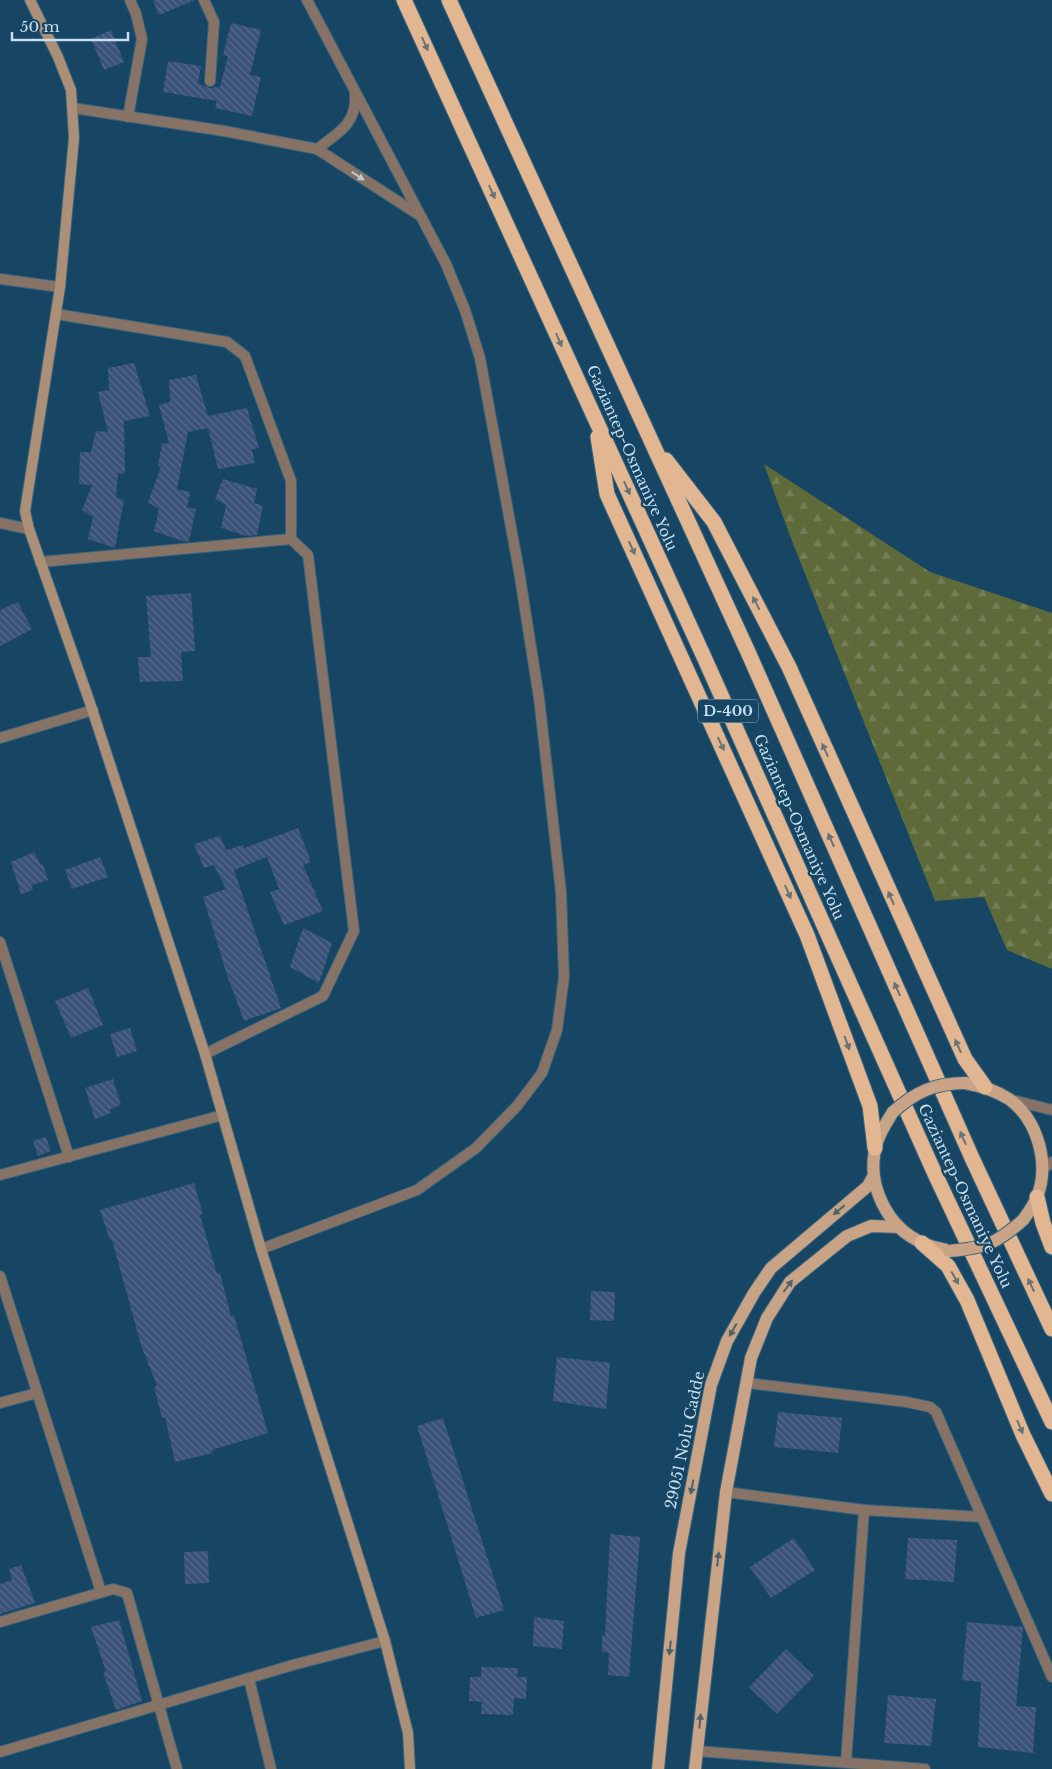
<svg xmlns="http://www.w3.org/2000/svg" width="1052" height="1769" font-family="'Libre Baskerville',serif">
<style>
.forest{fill:url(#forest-firs)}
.building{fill:url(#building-back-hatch)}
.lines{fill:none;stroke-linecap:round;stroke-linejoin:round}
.street-casing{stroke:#39647f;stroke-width:12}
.secondary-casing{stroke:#39647f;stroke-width:12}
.primary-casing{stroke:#39647f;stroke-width:14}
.highway-casing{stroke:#39647f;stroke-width:17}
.street{stroke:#867365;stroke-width:10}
.secondary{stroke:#ac8f77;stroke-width:10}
.primary{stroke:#c9a385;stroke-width:12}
.highway{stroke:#e3b692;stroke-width:15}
.primary-bridge-casing{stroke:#39647f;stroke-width:14;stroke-linecap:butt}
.primary-bridge{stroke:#c9a385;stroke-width:12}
.oneway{fill:#687376}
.oneway2{fill:#b9c9d4}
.oneway3{fill:#4c626d}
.labels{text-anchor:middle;stroke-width:4.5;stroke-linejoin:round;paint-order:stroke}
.shield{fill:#164663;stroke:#91b0c6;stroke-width:1}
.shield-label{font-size:14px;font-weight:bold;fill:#c6def0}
.street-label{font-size:15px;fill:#c6def0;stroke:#164663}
</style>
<defs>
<pattern id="forest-firs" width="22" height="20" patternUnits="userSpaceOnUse" patternTransform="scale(1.25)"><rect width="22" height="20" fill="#5f6a3a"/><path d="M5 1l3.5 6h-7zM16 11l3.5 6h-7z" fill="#747f57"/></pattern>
<pattern id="building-back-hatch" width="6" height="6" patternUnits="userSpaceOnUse" patternTransform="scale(1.25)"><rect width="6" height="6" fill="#3a5279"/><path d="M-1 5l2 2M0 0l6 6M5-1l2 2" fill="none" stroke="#556a8c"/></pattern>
</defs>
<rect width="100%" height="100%" fill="#164663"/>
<path class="forest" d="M764,464L930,572L1052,613V969L1007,950L984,897L935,901L790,536Z"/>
<g class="building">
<path d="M153,0H195L159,15Z"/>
<path d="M231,23L261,30L250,75L261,77L252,116L215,108L217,101L163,92L168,61L201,66L198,83L209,88L220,87L228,56L223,55Z"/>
<path d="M111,30L124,62L104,70L91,39Z"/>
<path d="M134,363L150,416L124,421L125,474L118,473L116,497L124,500L115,548L88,539L93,517L82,510L92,485L79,484L80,452H91L96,431L108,432L98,392L109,390L108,368Z"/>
<path d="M196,375L208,416L247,408L259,448L252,449L255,463L218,469L208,428L188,432L177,489L190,492L187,507L196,509L189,541L185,542L154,531L159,509L148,502L161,467L158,466L162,443L169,444L159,405L170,402L169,380Z"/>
<path d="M223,479L257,489L254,503L263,506L257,535L246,536L221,528L226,505L215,499Z"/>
<path d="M191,593L195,651L181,652L183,681L140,682L138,657H151L146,596Z"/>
<path d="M18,602L32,629L0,646V610Z"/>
<path d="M298,828L311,862L303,865L323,911L284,925L270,892L279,889L267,857L234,870L281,1008L244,1021L227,975L203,897L226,889L214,865L204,868L194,844L220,836L226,850L243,845L244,848Z"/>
<path d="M34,852L41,865L43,864L48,880L31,885L33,890L21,894L11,862Z"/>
<path d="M100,857L108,877L72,889L65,870Z"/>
<path d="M303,928L332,943L319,983L290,967Z"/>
<path d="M88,988L103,1025L71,1038L55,1001Z"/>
<path d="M130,1028L137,1051L117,1057L110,1034Z"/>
<path d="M113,1079L121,1105L110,1109L111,1113L95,1119L85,1088Z"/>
<path d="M46,1137L51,1151L38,1156L33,1141Z"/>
<path d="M194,1183L203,1214L200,1215L217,1274L220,1273L231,1316L234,1315L268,1433L212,1450L213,1453L175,1462L165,1417L162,1418L154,1387L157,1386L141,1345L112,1240H110L100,1210Z"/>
<path d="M591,1291L615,1292L614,1321L590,1320Z"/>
<path d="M557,1357L610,1363L606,1409L553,1401Z"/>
<path d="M778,1412L842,1418L838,1453L774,1447Z"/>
<path d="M443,1418L504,1610L476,1618L417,1426Z"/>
<path d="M610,1534L640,1537L629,1677L608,1675L609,1653L602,1652V1635L605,1636Z"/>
<path d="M794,1538L815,1570L771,1598L750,1567Z"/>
<path d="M908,1538L957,1540L954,1582L905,1579Z"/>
<path d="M208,1551L209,1583L185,1584L184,1552Z"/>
<path d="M21,1565L35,1603L0,1614V1584L12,1580L9,1569Z"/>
<path d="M534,1617L564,1621L562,1649L533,1646Z"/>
<path d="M119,1620L142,1701L116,1710L103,1673L106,1672L91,1627Z"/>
<path d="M967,1622L1023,1627L1016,1706L1036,1707L1033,1753L978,1747L981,1682L962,1680Z"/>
<path d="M786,1649L814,1676L777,1714L749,1687Z"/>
<path d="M481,1667L518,1668L517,1677H527L526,1699L514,1698L513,1715L481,1714L482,1702L469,1701L470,1677H481Z"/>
<path d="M888,1695L936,1699L931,1746L884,1743Z"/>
</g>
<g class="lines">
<g class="street-casing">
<g id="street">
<path d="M204,0L214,22L210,81"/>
<path d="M73,108L224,131L317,149L419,215"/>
<path d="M128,117L142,39L136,14L130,0"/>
<path d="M317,149C339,132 357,124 355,94"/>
<path d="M0,279L60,287"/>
<path d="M56,314L227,342L245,356L291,481V539L308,555L354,931L323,996L205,1054"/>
<path d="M0,523L29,529"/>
<path d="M40,562L291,539"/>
<path d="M0,738L93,710"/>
<path d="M0,942L69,1157"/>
<path d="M1012,1100L1052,1110"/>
<path d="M1042,1170L1052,1162"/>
<path d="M0,1175L223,1115"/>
<path d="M261,1249L417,1190L476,1148L517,1106L542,1073L557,1030L564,977L561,892L539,698L519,571L480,358L465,310L446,264L307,0"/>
<path d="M0,1276L101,1592"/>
<path d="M747,1383L907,1402L930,1407L936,1412L982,1517"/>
<path d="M0,1403L37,1393"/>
<path d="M726,1492L864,1510L982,1517L1052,1677"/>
<path d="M0,1622L113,1589L127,1593L177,1769"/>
<path d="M249,1679L271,1769"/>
<path d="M697,1751L925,1769"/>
<path d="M0,1752L293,1665L385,1641"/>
<path d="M846,1762L864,1510"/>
</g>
</g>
<g class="secondary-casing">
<path id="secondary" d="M30,0L58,57L71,90L74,138L60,287L25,511L29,529L89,700L205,1054L261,1249L385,1641L408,1733L410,1769"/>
</g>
<g class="primary-casing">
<g id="primary">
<path d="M965,1083C981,1086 995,1090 1009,1099C1038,1120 1050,1164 1037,1197C1034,1205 1028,1213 1023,1220"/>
<path d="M893,1112C886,1123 879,1133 876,1146C866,1184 887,1228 923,1243C931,1247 940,1248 949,1251"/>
<path d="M658,1769L679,1553L711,1385L727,1341L754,1293L771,1268L868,1186L873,1177"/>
<path d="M695,1769L726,1492L751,1358L767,1318L790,1282L847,1236L871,1226L899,1227"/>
</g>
</g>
<g class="highway-casing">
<g id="highway">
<path d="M404,0L704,657L935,1174L1052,1422"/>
<path d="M449,0L748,652L972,1158L1052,1329"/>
<path d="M598,437L607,494L807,935L870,1106L875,1148"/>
<path d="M666,460L714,522L789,667L965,1059L985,1087"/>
<path d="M1037,1197L1043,1223L1052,1247"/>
<path d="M922,1243L948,1266L967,1300L1023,1435L1052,1494"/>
</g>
</g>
<use href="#street" class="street"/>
<use href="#secondary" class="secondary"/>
<use href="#primary" class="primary"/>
<use href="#highway" class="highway"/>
<g class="primary-bridge-casing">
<g id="primary-bridge">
<path d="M893,1112C915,1092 935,1083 965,1083"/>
<path d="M949,1251C985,1248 996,1244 1023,1220"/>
</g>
</g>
<use href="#primary-bridge" class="primary-bridge"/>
</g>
<defs><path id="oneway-solid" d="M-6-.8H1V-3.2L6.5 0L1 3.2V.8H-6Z" transform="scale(1.25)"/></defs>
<g class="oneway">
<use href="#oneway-solid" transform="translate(425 44) rotate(66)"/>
<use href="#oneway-solid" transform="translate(492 192) rotate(66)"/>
<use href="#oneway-solid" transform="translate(559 340) rotate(66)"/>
<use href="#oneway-solid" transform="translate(627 488) rotate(66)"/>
<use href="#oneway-solid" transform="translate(632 548) rotate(65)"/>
<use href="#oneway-solid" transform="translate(756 603) rotate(-117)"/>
<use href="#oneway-solid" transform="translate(721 744) rotate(65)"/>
<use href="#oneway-solid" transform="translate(825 750) rotate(-114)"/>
<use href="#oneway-solid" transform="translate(831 840) rotate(-114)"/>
<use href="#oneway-solid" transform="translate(788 892) rotate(66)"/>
<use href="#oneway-solid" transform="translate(891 898) rotate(-114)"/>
<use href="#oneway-solid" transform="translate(897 989) rotate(-114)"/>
<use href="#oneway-solid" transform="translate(847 1043) rotate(70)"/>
<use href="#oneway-solid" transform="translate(958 1046) rotate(-114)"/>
<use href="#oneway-solid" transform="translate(963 1138) rotate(-114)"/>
<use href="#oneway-solid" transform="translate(955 1278) rotate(61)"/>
<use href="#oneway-solid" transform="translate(1031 1285) rotate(-115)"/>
<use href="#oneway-solid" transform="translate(1020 1427) rotate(67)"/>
</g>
<use class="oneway2" href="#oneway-solid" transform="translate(358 176) rotate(33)"/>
<g class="oneway3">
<use href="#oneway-solid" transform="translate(839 1210) rotate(140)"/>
<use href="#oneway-solid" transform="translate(788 1286) rotate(-53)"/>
<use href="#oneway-solid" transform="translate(733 1330) rotate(119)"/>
<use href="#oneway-solid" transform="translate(692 1487) rotate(101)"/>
<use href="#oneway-solid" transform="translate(718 1559) rotate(-83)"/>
<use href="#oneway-solid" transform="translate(670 1648) rotate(96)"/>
<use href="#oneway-solid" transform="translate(700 1721) rotate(-85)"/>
</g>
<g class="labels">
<rect class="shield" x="698" y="699.5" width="60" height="23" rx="4"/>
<g class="shield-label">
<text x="728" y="716">D-400</text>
</g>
<g class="street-label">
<text transform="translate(632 458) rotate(66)" y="5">Gaziantep-Osmaniye Yolu</text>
<text transform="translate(799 827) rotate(66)" y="5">Gaziantep-Osmaniye Yolu</text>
<text transform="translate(965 1196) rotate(65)" y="5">Gaziantep-Osmaniye Yolu</text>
<text transform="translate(685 1440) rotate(-78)" y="5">29051 Nolu Cadde</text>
</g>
</g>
<path d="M12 32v8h116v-8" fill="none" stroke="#c6def0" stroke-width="2.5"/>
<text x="20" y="32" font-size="15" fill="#c6def0" stroke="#164663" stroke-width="4" paint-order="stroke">50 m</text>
</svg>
